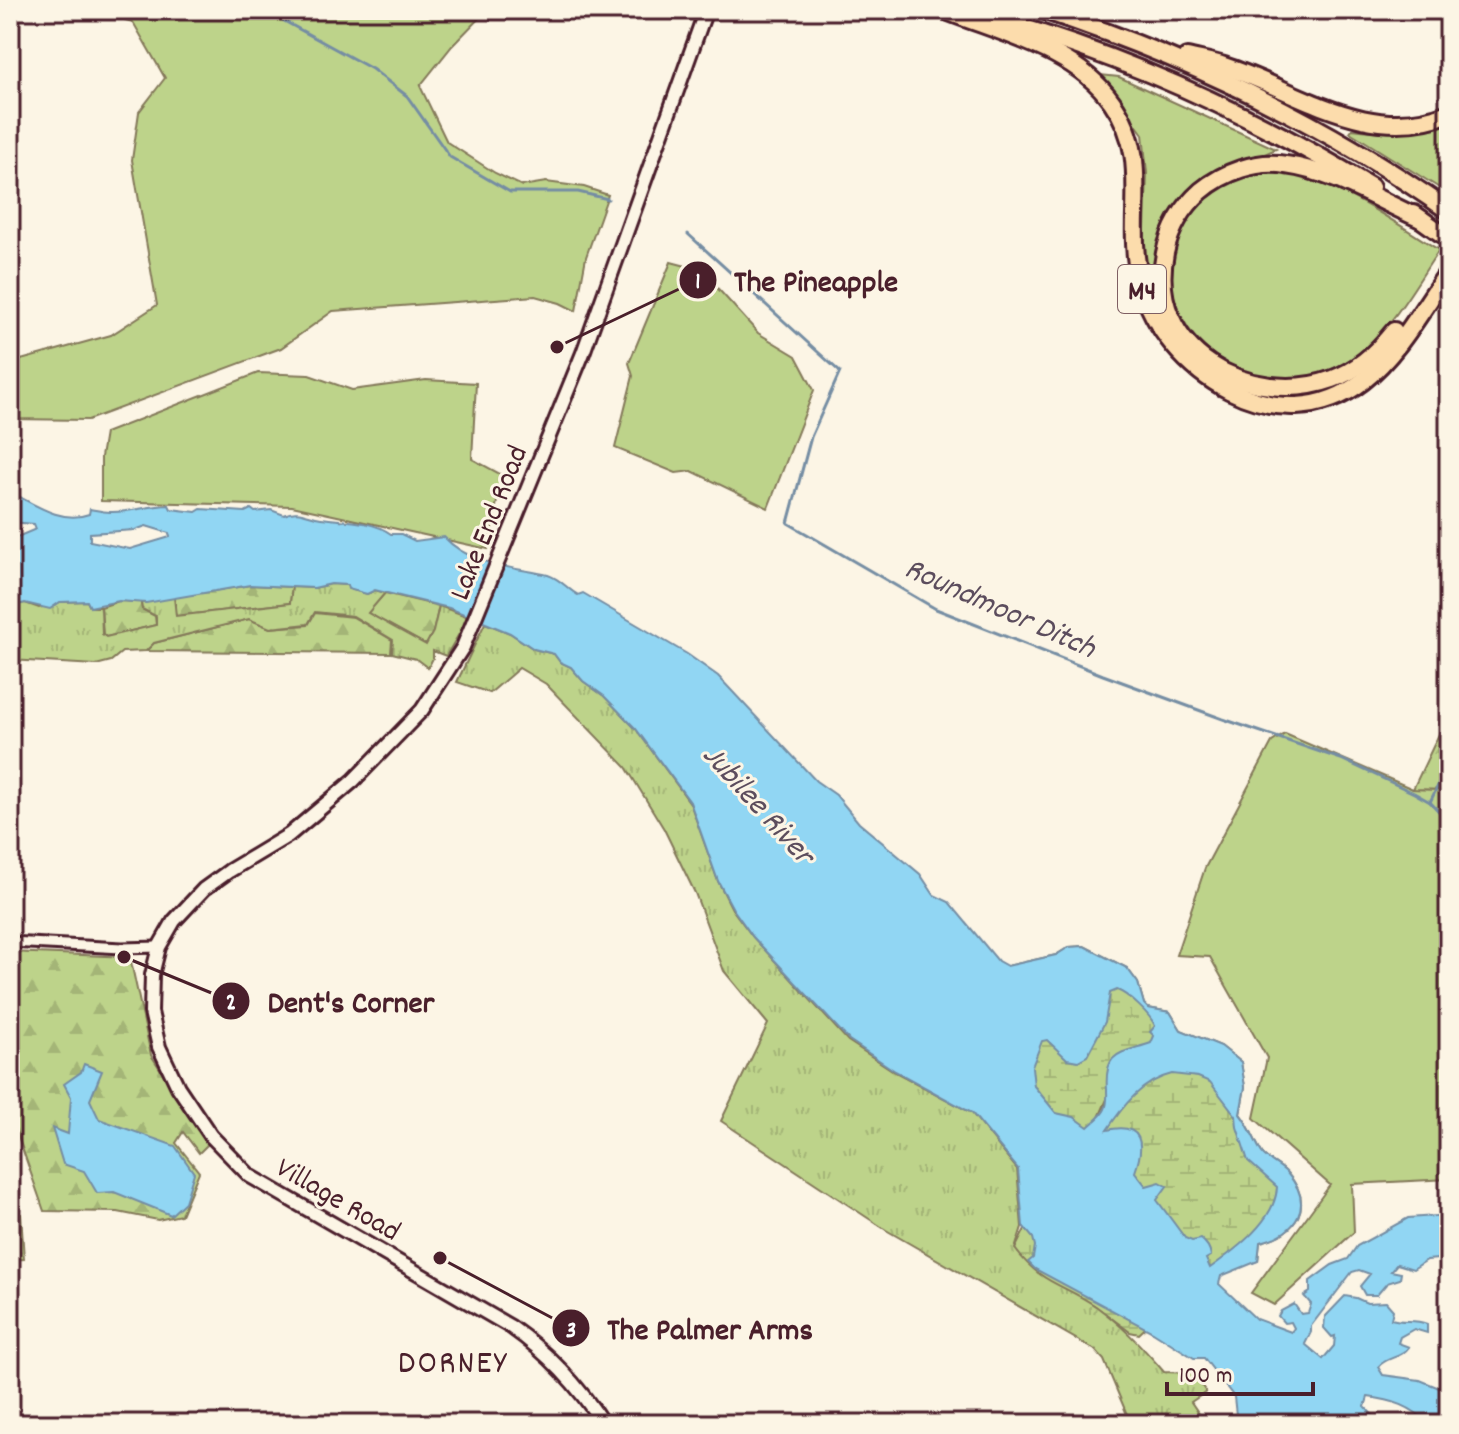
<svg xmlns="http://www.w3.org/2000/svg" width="1459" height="1434" font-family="Dekko,sans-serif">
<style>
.grass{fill:#bdd38a;stroke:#84795a;stroke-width:2}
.forest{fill:url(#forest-firs);stroke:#84795a;stroke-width:2}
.wetland{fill:url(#wetland-marsh);stroke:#84795a;stroke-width:2}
.park{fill:url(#park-tufts);stroke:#84795a;stroke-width:2}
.garden{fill:url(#garden-dots);stroke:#84795a;stroke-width:2}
.water{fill:#91d6f3;stroke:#758da3;stroke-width:2;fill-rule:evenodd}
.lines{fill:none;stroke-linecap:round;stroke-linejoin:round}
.stream{stroke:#758da3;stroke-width:3}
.minor-casing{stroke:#4a1f2b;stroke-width:15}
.secondary-casing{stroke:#4a1f2b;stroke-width:18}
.motorway-casing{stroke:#4a1f2b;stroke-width:22}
.minor{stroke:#fcf5e5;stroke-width:9}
.secondary{stroke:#fcf5e5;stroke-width:12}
.motorway{stroke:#fcdcac;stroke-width:16}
.labels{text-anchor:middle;stroke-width:6;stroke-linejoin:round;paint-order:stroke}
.shield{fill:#fcf5e5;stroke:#7f5f63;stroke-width:2}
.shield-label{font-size:28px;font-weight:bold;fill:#4a1f2b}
.street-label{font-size:30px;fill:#4a1f2b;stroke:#fcf5e5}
.water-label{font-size:32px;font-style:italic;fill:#5c4d5d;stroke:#fcf5e5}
.quarter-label{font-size:34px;letter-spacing:2px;fill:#4a1f2b;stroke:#fcf5e5}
.leader{fill:none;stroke:#4a1f2b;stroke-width:3}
.callout-dot{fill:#4a1f2b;stroke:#fcf5e5;stroke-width:3}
.mark-label{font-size:24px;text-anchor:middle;font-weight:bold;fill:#fff}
.callout-label{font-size:32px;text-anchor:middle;font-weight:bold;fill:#4a1f2b;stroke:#fcf5e5;stroke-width:6;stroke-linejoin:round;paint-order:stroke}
</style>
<defs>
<pattern id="forest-firs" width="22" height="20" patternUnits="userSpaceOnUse" patternTransform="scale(2)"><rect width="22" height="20" fill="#bdd38a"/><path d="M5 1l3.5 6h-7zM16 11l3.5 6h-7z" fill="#a4b577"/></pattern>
<pattern id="wetland-marsh" width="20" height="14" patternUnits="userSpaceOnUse" patternTransform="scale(2)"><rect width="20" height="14" fill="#bdd38a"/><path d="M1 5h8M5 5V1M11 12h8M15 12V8" fill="none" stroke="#a4b577"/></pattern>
<pattern id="park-tufts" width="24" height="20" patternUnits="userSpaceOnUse" patternTransform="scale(2)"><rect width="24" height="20" fill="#bdd38a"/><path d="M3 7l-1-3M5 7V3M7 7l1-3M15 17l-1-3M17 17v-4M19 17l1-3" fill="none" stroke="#a4b577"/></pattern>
<pattern id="garden-dots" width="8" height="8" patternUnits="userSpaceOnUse" patternTransform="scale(2)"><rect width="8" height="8" fill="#bdd38a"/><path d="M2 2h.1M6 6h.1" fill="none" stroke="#a4b577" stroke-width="1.8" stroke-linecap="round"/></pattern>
</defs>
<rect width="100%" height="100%" fill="#fcf5e5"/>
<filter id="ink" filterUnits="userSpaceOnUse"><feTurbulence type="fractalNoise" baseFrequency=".0125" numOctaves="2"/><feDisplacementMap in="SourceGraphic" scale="16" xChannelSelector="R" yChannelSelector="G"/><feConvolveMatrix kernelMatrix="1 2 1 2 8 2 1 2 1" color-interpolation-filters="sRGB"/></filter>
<g filter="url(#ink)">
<g class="grass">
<path d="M120,10H487L452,46L420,86L447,142L495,173L522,186L546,182L584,187L608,195L586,257L576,311L560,303L535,296L333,311L281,348L88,420L10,419V363L111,335L157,305L132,160L139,112L165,78L133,22L125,20Z"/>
<path d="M1100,75L1119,77L1276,149L1201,182L1157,277L1153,291L1144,257L1147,173L1143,134Z"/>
<path d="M1449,123V194L1350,132L1352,129C1385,133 1417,134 1449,123Z"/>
<path d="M1271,171C1334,177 1387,218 1439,250C1415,285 1392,329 1357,355C1332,373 1302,380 1271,377C1173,366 1133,248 1214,190C1232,178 1251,174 1271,171Z"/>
<path d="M671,262L701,270L758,333L796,356L814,390L768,508L692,471L676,473L615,448L633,376L629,363Z"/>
<path d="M258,373L309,375L352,390L426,380L476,383L472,459L502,475L488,549L292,506L101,501V457L105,433Z"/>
<path d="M1285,734L1413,789L1449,790V1179L1352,1184L1354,1232L1274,1305L1251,1293L1330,1185L1254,1118L1267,1058L1210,957L1176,955L1205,868L1272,742Z"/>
</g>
<g class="forest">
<path d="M250,585L292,587L290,603L175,616V597Z"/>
<path d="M385,593L439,606L433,632L426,645L367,613Z"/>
<path d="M119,601L141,602L142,609L155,616L156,625L106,637L103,634L101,607Z"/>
<path d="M315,613L353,617L392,640L391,653L146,651L154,643L249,619L270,628L308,625Z"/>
<path d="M1449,713V790L1413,789Z"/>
<path d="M10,952L130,957L151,1055L209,1143L199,1153L183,1132L176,1143L199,1172L181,1215L158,1220L118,1212L44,1211L10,1113Z"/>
</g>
<g class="wetland">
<path d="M1084,946L1127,968L1138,983L1144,1004L1148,1008L1170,1012L1181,1030L1221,1046L1241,1062L1245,1087L1240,1114C1250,1126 1254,1140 1262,1153C1268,1161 1280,1165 1287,1173C1315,1204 1298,1234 1260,1242L1258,1261L1207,1271L1181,1245L1096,1137L1111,1090L1094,1129L1086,1131L1058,1117L1026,1086L1007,966L1056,955L1069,947Z"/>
<path d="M1026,1227L1155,1319L1139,1334L1130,1332L1094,1305L1044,1279L1027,1266L1015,1249Z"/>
</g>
<g class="park">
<path d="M331,584L347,585L349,589L367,594L375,590L385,593L368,613L426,645L433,632L439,606L469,617L446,656L433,651V658L428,668L416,659L392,653L393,640L353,616L315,612L308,624L270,628L249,619L154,643L146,651L122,652L111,661L96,665L10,660V607L25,603L39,608L60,602L87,601L90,607H101L102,634L106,637L156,625V616L142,609L141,603L174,597L176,616L290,603L292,587L314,588Z"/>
<path d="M485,623L510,633L534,649L554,654L560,662L571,667L583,681L604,696L636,729L690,803L718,881L732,909L753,937L848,1041L895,1072L972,1113L1017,1169L1022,1227L1015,1249C1043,1286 1063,1283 1097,1307C1123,1326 1143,1347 1164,1372L1193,1373L1206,1392L1191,1402L1206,1424H1131L1104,1360L1095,1350L886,1230L721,1121L768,1024L724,971L695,893L664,829L626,767L546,684L519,668L490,693L457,682Z"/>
</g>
<path class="garden" d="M21,1214L24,1259L10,1260V1215Z"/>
<g class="water">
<path d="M18,496C40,508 64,523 89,514L90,509C96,510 103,512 110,512C129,513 150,505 169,505L171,509L196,512L201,509L245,512L251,509L255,512L271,510L284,515C298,508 307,516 321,518C343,521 372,520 391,534H401L415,541L444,537C471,566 513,567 548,575C561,579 567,589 578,595L583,593L687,654L718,676L816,781L836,795L859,823L920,874L934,895L949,902L998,961L1007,966L1056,955L1069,947L1084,946L1127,968L1138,983L1144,1004L1148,1008L1170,1012L1181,1030L1221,1046L1241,1062L1245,1087L1240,1114C1250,1126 1254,1140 1262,1153C1268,1161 1280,1165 1287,1173C1315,1204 1298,1234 1260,1242L1258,1261L1221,1276L1219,1284L1256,1319L1291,1332L1294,1328L1291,1322L1284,1323L1278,1316L1281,1311L1294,1304L1301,1314L1308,1313L1311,1304L1304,1296L1310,1292V1281L1332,1265L1348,1259L1357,1246L1408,1218L1449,1215V1258L1427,1260L1413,1269L1397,1264L1391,1271L1401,1273L1400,1279L1387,1283L1377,1295H1365L1360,1286L1370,1274L1359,1270L1352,1272L1311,1326V1332L1305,1344L1323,1359L1334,1346L1335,1336L1332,1337L1324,1328L1325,1317L1345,1296L1356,1298L1367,1303L1386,1302L1393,1310L1391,1319C1404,1323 1414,1319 1427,1324V1333L1414,1329L1400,1337L1398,1343L1409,1347C1401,1359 1387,1356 1378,1367L1383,1375L1420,1380L1449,1392V1424H1429C1411,1406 1393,1400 1368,1397L1365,1407L1381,1424H1237L1234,1397L1204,1358H1194L1153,1332L1035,1269L1028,1262L1033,1258L1035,1246L1033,1238L1023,1226L1018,1169L972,1113L895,1071L849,1040L753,937L733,909L718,881L690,802L636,729L604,696L583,681L571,667L560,662L554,654L534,649L510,633L449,608L375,590L367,594L348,589L347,585L331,584L314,588L250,585L146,603L119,601L90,607L87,601L60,602L50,609L25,603L10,607V540L36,529L34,524L10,522V497ZM146,526L169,533L170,537L130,549L90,541V533L135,530ZM1117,990C1128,994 1151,1015 1155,1026L1150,1032L1154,1036L1151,1043C1119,1054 1104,1051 1107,1090C1107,1096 1108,1103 1105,1109C1102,1116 1093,1122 1088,1127L1074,1117L1056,1113L1034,1086L1032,1067L1042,1041L1047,1040L1067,1059L1078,1061L1087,1056L1105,1022L1110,993ZM1172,1074L1198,1077L1210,1082L1236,1116L1237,1127L1248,1161L1277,1187C1276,1220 1235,1250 1210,1268L1206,1259L1211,1256C1210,1248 1207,1244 1201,1239L1192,1241L1185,1238L1157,1200L1167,1186L1160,1182L1146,1186L1135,1172C1145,1144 1143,1122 1107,1130C1123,1106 1142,1081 1172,1074Z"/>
<path d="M84,1064L102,1071L90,1100L99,1119L175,1146L194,1173L185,1202L171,1215L114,1192L97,1193L84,1171L63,1164L52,1128L68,1134L71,1097L64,1084L81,1072Z"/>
</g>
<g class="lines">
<g class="stream">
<path d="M264,10L372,69L407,96L450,157L510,192H578L608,199"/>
<path d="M688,234L840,372L811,437L788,523L936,609L1103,675L1223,719L1341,759L1414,793L1430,802L1449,822"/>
<path d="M1430,802L1449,763"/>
</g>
<g class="minor-casing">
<path id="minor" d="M10,942L122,948L159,947"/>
</g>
<g class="secondary-casing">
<path id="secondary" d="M603,1424C579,1386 548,1353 511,1327L250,1176L211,1136L178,1087L159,1047L151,1012L152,975L159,947L174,921L204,889L229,871L289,835L353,781L422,710L463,647L583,353L706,10"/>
</g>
<g class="motorway-casing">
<g id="motorway">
<path d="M944,10C1001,33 1075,49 1112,102C1154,161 1123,220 1141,283C1165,374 1280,446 1363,381C1399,353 1423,307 1449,271"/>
<path d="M1043,10C1186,57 1326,124 1449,211"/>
<path d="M987,17C1122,55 1252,114 1371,187"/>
<path d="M1187,57C1199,60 1212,62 1224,66C1297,90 1369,146 1449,113"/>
<path d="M1414,214L1449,239"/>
<path d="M1394,331C1378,351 1358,370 1333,379C1249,409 1145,351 1165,253C1170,229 1183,207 1201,191C1224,172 1256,160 1286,165C1332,171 1378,200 1421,219"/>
</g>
</g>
<use href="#minor" class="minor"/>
<use href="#secondary" class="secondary"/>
<use href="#motorway" class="motorway"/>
</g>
</g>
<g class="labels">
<rect class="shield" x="1118" y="265" width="48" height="48" rx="6"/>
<g class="shield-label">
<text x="1142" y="299">M4</text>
</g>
<g class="street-label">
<text transform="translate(487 522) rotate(-68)" y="10">Lake End Road</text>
<text transform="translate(339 1198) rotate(30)" y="10">Village Road</text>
</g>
<g class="water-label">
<text transform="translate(1001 606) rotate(24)" y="11">Roundmoor Ditch</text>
<text transform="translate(760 803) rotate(48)" y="11">Jubilee River</text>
</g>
<g class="quarter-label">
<text x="453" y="1372">DORNEY</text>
</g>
</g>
<path class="leader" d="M557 347L698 280M124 957L231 1001M440 1258L571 1328"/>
<g class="callout-dot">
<circle cx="557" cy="347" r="8"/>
<circle cx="124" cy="957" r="8"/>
<circle cx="440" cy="1258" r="8"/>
<circle cx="698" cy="280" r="20"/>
<circle cx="231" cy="1001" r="20"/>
<circle cx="571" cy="1328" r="20"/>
</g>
<g class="mark-label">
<text x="698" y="288">1</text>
<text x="231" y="1009">2</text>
<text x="571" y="1337">3</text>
</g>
<g class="callout-label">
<text x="816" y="291">The Pineapple</text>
<text x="351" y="1012">Dent's Corner</text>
<text x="710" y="1339">The Palmer Arms</text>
</g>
<rect width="1459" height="1434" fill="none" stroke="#fcf5e5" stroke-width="40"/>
<rect x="20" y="20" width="1419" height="1394" fill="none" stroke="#4a1f2b" stroke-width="3" filter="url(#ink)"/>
<path d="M1167 1382v12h146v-12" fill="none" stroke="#4a1f2b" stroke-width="4"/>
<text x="1179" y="1382" font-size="24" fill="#4a1f2b" stroke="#fcf5e5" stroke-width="6" paint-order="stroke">100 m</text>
</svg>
